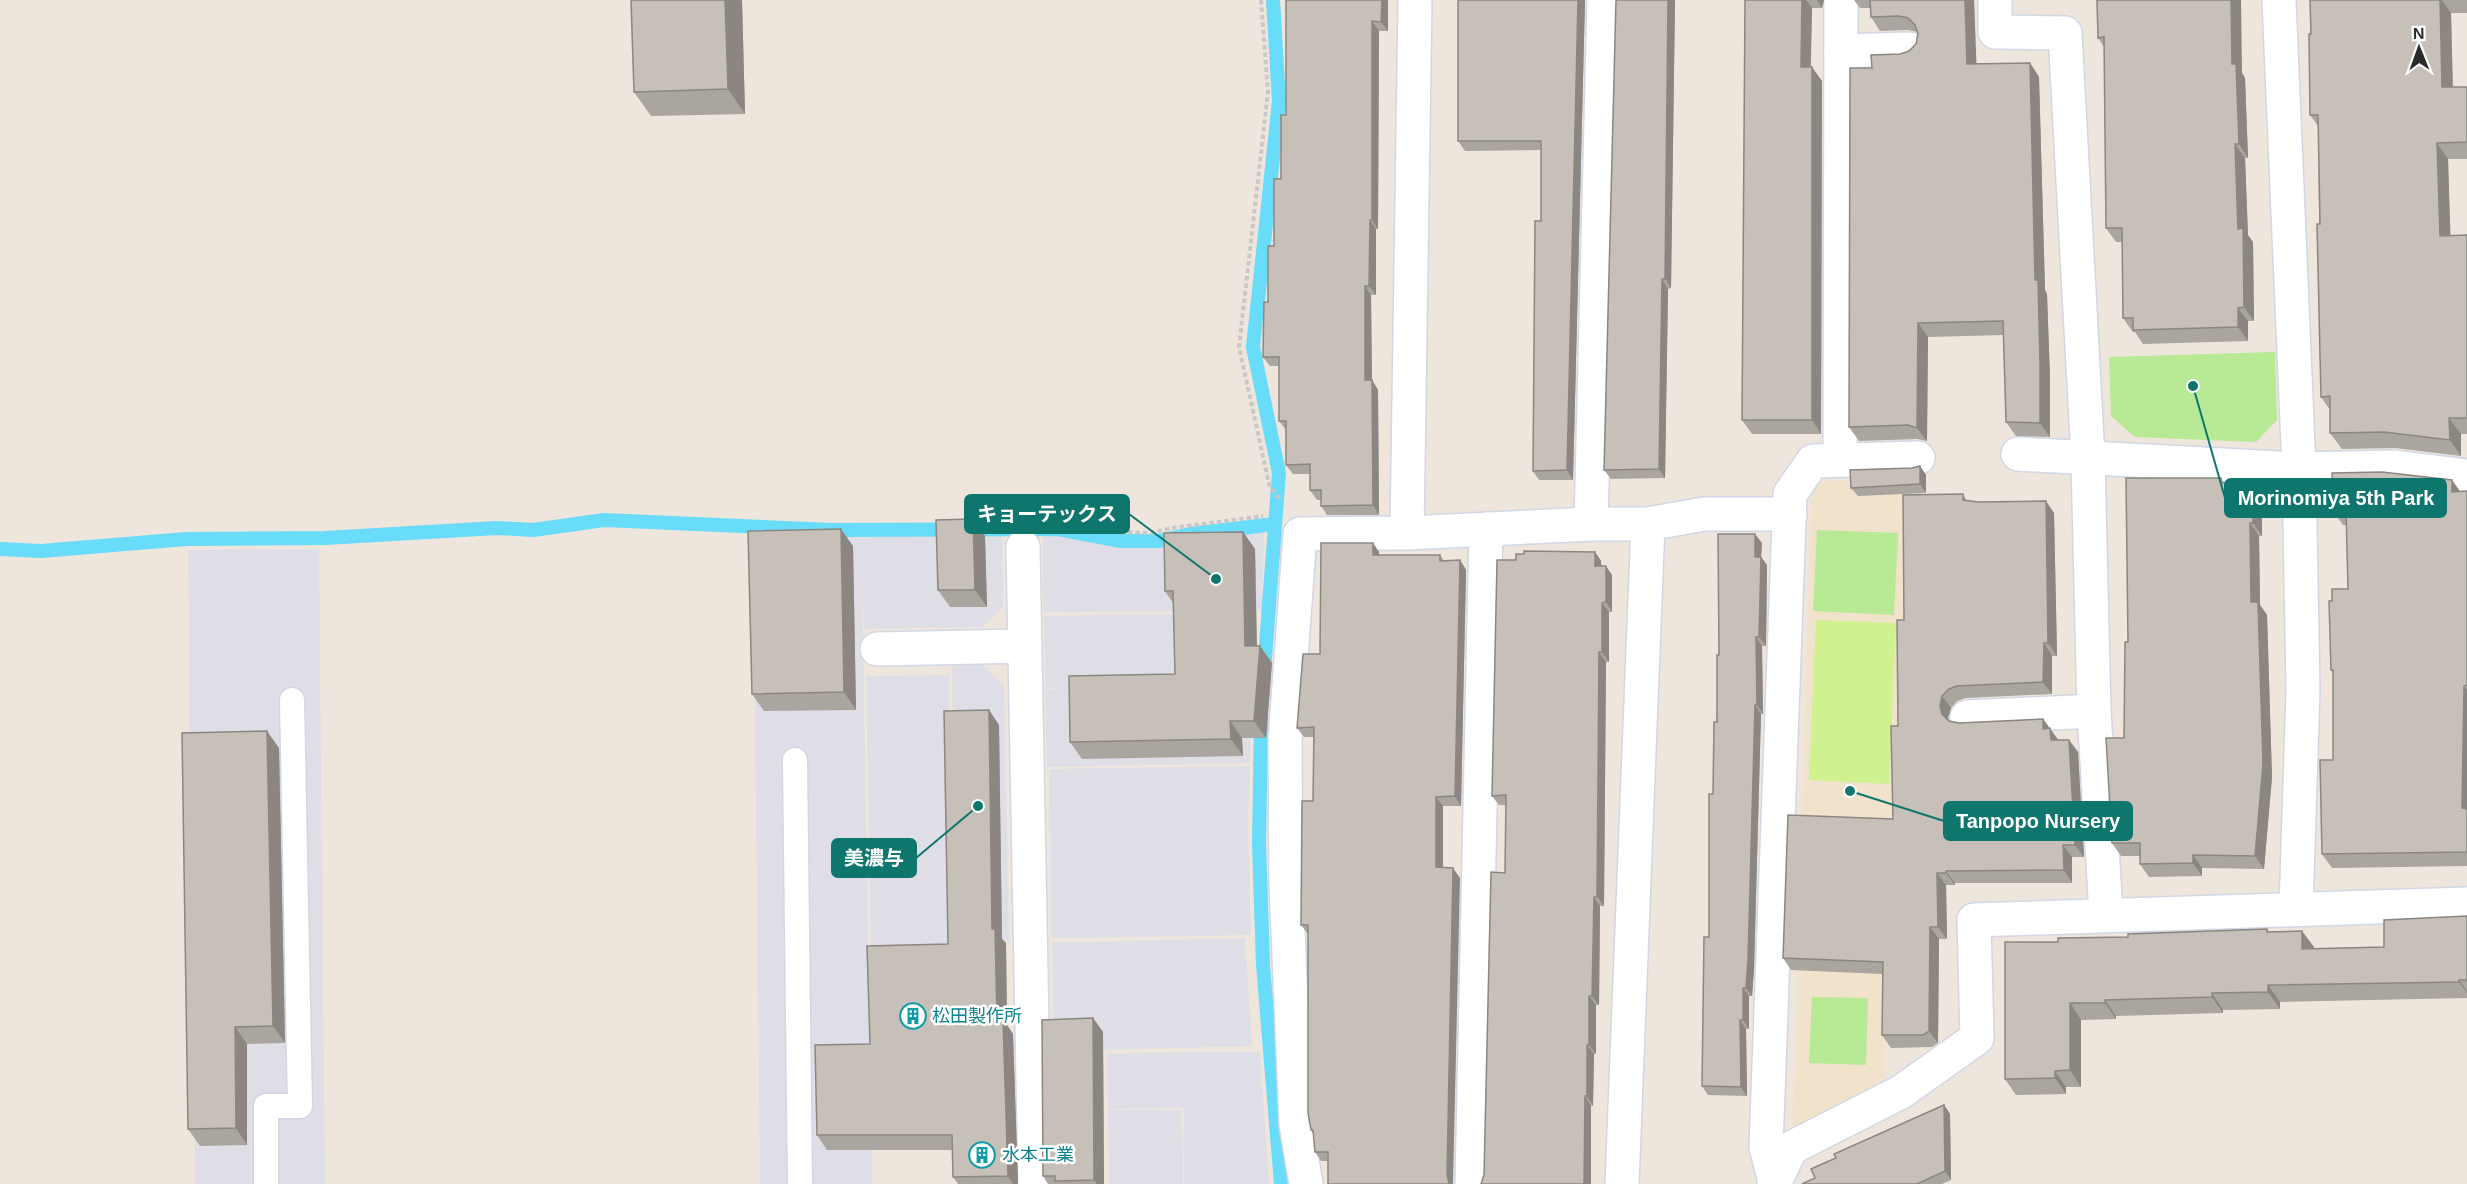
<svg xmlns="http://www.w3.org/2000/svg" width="2467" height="1184" font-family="Arial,'Noto Sans JP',sans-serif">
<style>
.industrial{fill:#dfdee6}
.education{fill:#f1e2cb}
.green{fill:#b8e995}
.pitch{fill:#cff190}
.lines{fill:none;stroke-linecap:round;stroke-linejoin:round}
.stream{stroke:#68dcf8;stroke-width:14}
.lane-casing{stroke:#d2d7e5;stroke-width:27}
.street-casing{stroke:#d2d7e5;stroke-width:36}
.path{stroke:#c8c8c8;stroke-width:4;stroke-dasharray:4.5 3;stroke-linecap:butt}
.lane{stroke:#fff;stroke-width:24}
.street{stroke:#fff;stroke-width:33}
.wall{fill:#aaa59e}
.shaded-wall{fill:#8b8681}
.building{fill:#c6c0b8;stroke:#8b8681;stroke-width:1.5}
.labels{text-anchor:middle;stroke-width:5;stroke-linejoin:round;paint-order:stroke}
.culture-label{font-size:18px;fill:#0d838f;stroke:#fff;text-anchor:start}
.leader{fill:none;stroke:#0f766e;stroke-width:2}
.callout-dot{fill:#0f766e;stroke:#fff;stroke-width:2}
.callout{fill:#0f766e;stroke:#0f766e;stroke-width:2}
.callout-label{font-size:20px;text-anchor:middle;font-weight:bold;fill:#fff}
</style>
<rect width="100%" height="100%" fill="#eee5dd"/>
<g class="industrial">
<path d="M1264,532L1262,611L1043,612V537L1058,536L1113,547H1161L1186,540Z"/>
<path d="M945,534H1002L1003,606L983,627L864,629L862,571L872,1184H760L753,535L862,537Z"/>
<path d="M319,549L325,1184H195L188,550Z"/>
<path d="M1253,613L1250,763L1047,767L1045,689L1217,684L1046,688L1044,616Z"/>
<path d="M983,665L1004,686L1009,940L956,941L952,666Z"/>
<path d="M949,675L953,948L871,949L866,676Z"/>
<path d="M1250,766L1248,822L1251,935L1051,938L1049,769Z"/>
<path d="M1245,938L1252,1046L1054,1051L1052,943Z"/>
<path d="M1182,1052H1260L1269,1184H1184V1108L1108,1109L1107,1054Z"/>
<path d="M1108,1110H1182L1183,1184H1109Z"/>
</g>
<path class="education" d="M1912,477L1884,1080L1793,1129L1811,502L1817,482Z"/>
<g class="green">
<path d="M2275,352L2277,420L2256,442L2135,437L2111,416L2109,357Z"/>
<path d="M1817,530L1898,533L1894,615L1813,611Z"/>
<path d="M1812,997L1868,998L1866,1065L1809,1063Z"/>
</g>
<path class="pitch" d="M1816,620L1896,623L1889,784L1809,780Z"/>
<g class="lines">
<g class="stream">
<path d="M0,549L41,551L186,539L325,538L497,528L533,530L604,520L832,530L1058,529L1121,541H1159L1190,534L1275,524"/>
<path d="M1264,671L1279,473L1253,347L1279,101L1273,0"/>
<path d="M1261,720L1259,844L1263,965L1281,1184"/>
</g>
<g class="lane-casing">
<g id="lane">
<path d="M795,760L800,1184"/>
<path d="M266,1184V1106H300L292,700"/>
</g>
</g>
<g class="street-casing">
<g id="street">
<path d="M1995,0V32L2065,33L2088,458L2094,711L2106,914"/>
<path d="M2279,0L2299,469L2303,690L2296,909"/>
<path d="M1841,51L1909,49"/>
<path d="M2018,454L2299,469L2393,467L2467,476"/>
<path d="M1840,460L1841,0"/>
<path d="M1591,524L1604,0"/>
<path d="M1407,533L1415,0"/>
<path d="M1023,547L1035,1184"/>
<path d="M877,649L1024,646"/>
<path d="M1967,717L2094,711"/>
<path d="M1775,1182L1766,1147L1790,494L1813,461L1918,458"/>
<path d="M1306,1184L1296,1124L1286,882L1285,741L1300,534L1407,533L1591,524H1648L1704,514H1790"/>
<path d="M1472,1184L1486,529"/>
<path d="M1622,1184L1648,524"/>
<path d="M1774,1184L1791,1148L1901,1092L1977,1038L1974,920L2467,904"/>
</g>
</g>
<g class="path">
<path d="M1261,0L1268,92L1239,347L1269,484L1280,500"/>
<path d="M1054,520L1114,532L1151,533L1172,528L1263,516"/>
</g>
<use href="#lane" class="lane"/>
<use href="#street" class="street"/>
</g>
<g class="wall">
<path d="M742,0L745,114L651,116L634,92Z"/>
<path d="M1388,0V31H1379L1378,229H1376V295H1371L1372,380L1378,390L1379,515H1327L1321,506V500H1317L1310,490V474H1293L1286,465V430L1279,421V366H1270L1263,357L1268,302L1281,179L1286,115Z"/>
<path d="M1585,0L1573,480H1539L1533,471L1541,221V150L1465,151L1458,141Z"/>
<path d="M1616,0H1675L1671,288L1668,289L1665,478L1611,479L1604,470Z"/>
<path d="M1745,0H1824L1822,8H1812L1811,67L1822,81L1821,434H1752L1742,420Z"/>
<path d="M1854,0H1974L1976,64L2030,63L2039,77L2045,290L2047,294L2050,378V437L2016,436L2006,422L2004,335L1928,337L1927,441L1917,439L1859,441L1849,427L1872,68L1900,54L1909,51L1916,44L1918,34L1917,32L1908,30L1880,31L1871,17V8H1860Z"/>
<path d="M2097,0L2242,73L2245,78L2248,158H2245L2248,235L2253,242L2254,321H2248V341L2143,344L2135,332H2133L2123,318L2122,242H2116L2106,228L2104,47L2098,38Z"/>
<path d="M2310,0H2467V13H2451L2453,87H2467V159H2448L2450,235H2467V434H2461V456L2395,448L2342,449L2330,433V410L2321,397L2318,126L2310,115L2311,34Z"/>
<path d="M1920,466L1926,475V493L1858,496L1851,488Z"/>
<path d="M2221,478L2224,483L2253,482L2262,495V536H2259L2260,605L2267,615L2272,777L2264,869L2202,868V876L2149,877L2140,864V856H2121L2112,843L2124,738L2128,642Z"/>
<path d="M2460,491H2467V866L2332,868L2322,854L2333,760V674L2331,670L2332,601L2348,589L2346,525H2343L2333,511Z"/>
<path d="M1963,494L1967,501L2054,513L2057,656H2052V694L1966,698L1957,701L1951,708L1948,718L1949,721L1959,723L2043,719L2058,740H2069L2078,752L2084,857H2072V883H1955V885H1946L1947,939H1939L1938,1043L1932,1047L1891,1048L1882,1035V974L1791,970L1783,958L1893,819L1904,620Z"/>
<path d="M973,519L985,536L987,607H950L938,590Z"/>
<path d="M1243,532L1255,549L1257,646H1260L1272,663L1266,738H1242L1243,756L1082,759L1070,742L1175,674L1173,603L1165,591Z"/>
<path d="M1762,543L1761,557L1767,565L1766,646H1762L1763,714H1761L1754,969L1752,996H1749V1029H1746L1747,1096L1708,1095L1702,1086L1709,937L1713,794L1719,655Z"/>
<path d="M853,546L856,710L764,711L752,694Z"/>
<path d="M1379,552V555H1440L1444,561L1460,560L1466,570L1461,806H1443V867L1460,878L1328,1161H1321L1315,1152L1313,1133L1311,1130L1308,934L1301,925L1313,801L1314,737H1304L1297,728L1320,654Z"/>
<path d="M1595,552L1601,561V566L1612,575V612H1609V662H1606L1604,906H1600L1599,1005H1596V1054H1594L1593,1106H1591V1184H1481L1484,1175L1505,873L1506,805H1499L1492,796L1516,560Z"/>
<path d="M989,710L999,725L1002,939L1006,943L1007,1025L1013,1034L1018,1184H958L953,1177V1150H827L817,1135L870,1044L948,944Z"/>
<path d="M279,748L285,1043L247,1044V1145L200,1146L188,1129Z"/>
<path d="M2467,916V998L2280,1002V1009L2223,1010V1013L2116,1016V1019L2081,1020V1087H2066V1094L2016,1095L2005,1079L2058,942L2267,929L2269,932L2314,947V949L2384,947Z"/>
<path d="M1093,1018L1103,1032L1104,1184H1048L1043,1176Z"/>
<path d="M1944,1105L1950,1114L1951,1180L1942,1184H1802L1815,1178L1836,1158Z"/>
</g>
<g class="shaded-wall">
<path d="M725,0H742L745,114L728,89Z"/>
<path d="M1382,0H1388V31L1381,22Z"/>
<path d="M1578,0H1585L1573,480L1567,470Z"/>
<path d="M1668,0H1675L1671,288L1665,279Z"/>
<path d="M1802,0H1806L1812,8L1810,81L1801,67Z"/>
<path d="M1817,0H1824L1822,8Z"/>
<path d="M1965,0H1974L1977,78L1967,64Z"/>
<path d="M2231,0H2241L2242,73L2245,78L2248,158L2239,144L2232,64Z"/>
<path d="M2440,0H2442L2451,13L2453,104L2442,87Z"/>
<path d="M1372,21L1379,31L1378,229L1372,220Z"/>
<path d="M2030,63L2039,77L2045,290L2047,294L2050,378V437L2040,423L2035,280Z"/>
<path d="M1812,67L1822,81L1821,434L1812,420Z"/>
<path d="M2437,143L2448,159L2451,252L2440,236Z"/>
<path d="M2235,144L2245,158L2248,235L2253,242L2254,321L2244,307L2238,229Z"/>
<path d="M1370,220L1376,229V295L1369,286Z"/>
<path d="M1662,279L1668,289L1665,478L1659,469Z"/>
<path d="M1365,286L1371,295L1372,390L1365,380Z"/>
<path d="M2238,308L2248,321V341L2238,327Z"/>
<path d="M1918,323L1928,337L1927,441L1917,428Z"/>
<path d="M1372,380L1378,390L1379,515L1373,505Z"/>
<path d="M2449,418L2461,434V456L2450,440Z"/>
<path d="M1920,466L1926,475V493L1920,484Z"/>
<path d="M2452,480L2462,494L2452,492Z"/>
<path d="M2253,482L2262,495V536L2253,523Z"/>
<path d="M2046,501L2054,513L2057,656L2048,643Z"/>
<path d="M973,519L985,536L987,607L975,590Z"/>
<path d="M2250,523L2259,536L2260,605L2267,615L2272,777L2264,869L2255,856Z"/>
<path d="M841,529L853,546L856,710L844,692Z"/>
<path d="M1243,532L1255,549L1257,663L1245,646Z"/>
<path d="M1755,534L1762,543L1761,557L1767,565L1766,646L1759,637L1755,557Z"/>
<path d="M1373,543L1379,552V564L1373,555Z"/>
<path d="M1595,552L1601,561L1602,575L1595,566Z"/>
<path d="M1460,560L1466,570L1461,806L1455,796Z"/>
<path d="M1606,566L1612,575V612L1606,602Z"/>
<path d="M1602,603L1609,612V662L1602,652Z"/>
<path d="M1756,637L1762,646L1763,714L1757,705Z"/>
<path d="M2044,643L2052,656V694L2043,682Z"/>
<path d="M1260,646L1272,663L1266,738L1254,721Z"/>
<path d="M1599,652L1606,662L1604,906L1597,897Z"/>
<path d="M2464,686L2467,690V815L2462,808Z"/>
<path d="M1942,696L1951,708L1948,718L1951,727L1942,714L1940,706Z"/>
<path d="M1755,705L1761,714L1754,969L1752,996L1746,988Z"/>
<path d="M989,710L999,725L1002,939L1006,943L1007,1025L1013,1034L1018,1184H1013L1008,1176L997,1020L992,929Z"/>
<path d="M2043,719L2059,741V752L2043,729Z"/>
<path d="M1230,721L1242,738L1243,756L1231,739Z"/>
<path d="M267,731L279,748L285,1043L273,1026Z"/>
<path d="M2069,740L2078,752L2084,857L2075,845Z"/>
<path d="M1436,797L1443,806V876L1436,867Z"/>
<path d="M2063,845L2072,857V883L2064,870Z"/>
<path d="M2193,855L2202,868V876L2193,863Z"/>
<path d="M1453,868L1460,878L1453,1184H1449L1447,1175Z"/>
<path d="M1946,871L1955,883V885L1946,873Z"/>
<path d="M1937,873L1946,885L1947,939L1938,927Z"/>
<path d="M1594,897L1600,906L1599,1005L1592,996Z"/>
<path d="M1930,927L1939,939L1938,1043L1929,1031Z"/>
<path d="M2302,931L2314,947V965L2302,949Z"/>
<path d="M2459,980L2467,991V993L2459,982Z"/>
<path d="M2268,985L2280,1002V1009L2268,992Z"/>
<path d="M1743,988L1749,996V1029L1743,1020Z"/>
<path d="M2212,993L2223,1010V1013L2212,997Z"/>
<path d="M1589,996L1596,1005V1054L1589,1045Z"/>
<path d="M2105,1000L2116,1016V1019L2105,1003Z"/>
<path d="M2070,1003L2081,1020V1087L2070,1070Z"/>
<path d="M1093,1018L1103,1032L1104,1184H1097L1094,1180Z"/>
<path d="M1740,1020L1746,1029L1747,1096L1741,1087Z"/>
<path d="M235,1027L247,1044V1145L236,1128Z"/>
<path d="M1587,1045L1594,1054L1593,1106L1587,1096Z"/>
<path d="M2055,1071L2066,1087V1094L2055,1078Z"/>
<path d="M1585,1096L1591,1106V1184H1584Z"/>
<path d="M1944,1105L1950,1114L1951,1180L1945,1171Z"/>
</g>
<g class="building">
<path d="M631,0H725L728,89L634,92Z"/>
<path d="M1286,0H1382L1381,22L1372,21V220H1370L1369,286H1365V380H1372L1373,505L1321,506V490H1310V464L1286,465V421H1279V357H1263L1264,302H1268V246H1274V179H1281V115H1286Z"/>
<path d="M1458,0H1578L1567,470L1533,471L1535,221H1541V141H1458Z"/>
<path d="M1616,0H1668L1665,279H1662L1659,469L1604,470Z"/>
<path d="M1745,0H1802L1801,67H1812V420H1742Z"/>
<path d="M1870,0H1965L1967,64L2030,63L2035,280H2038L2040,364V423L2006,422L2003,321L1918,323L1917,428L1908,425L1849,427L1850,68H1872L1871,55L1900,54L1909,51L1916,44L1918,34L1915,25L1908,18L1899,16L1871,17Z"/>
<path d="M2097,0H2231L2232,64H2236L2239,144H2235L2238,229L2243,228L2244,307L2238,308V327L2133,330V318H2123L2122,228H2106L2104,37L2098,38Z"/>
<path d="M2310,0H2440L2442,87H2467V142L2437,143L2440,236L2467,235V418H2449L2450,440L2384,432L2330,433V396L2321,397L2317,224H2320L2318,115H2310L2309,34H2311Z"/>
<path d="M1920,466V484L1851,488L1850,470L1912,468Z"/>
<path d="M2382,472L2452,480V492L2467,491V685L2464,686L2462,808L2467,809V852L2322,854L2320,760H2333V670H2331L2329,601H2332V589H2348L2346,511H2333L2332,473Z"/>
<path d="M2126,478H2221V483L2253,482V523H2250L2251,602H2258L2263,764L2255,856L2193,855V863L2140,864V843H2112L2106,738H2124L2125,642H2128Z"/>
<path d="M1963,494V500L1978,502L2046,501L2048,643H2044L2043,682L1957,686L1949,689L1942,696L1940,706L1942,714L1949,721L1959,723L2043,719V729L2050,728L2051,740H2069L2075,845H2063L2064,870L1946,871V873H1937L1938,927H1930L1929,1031L1923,1035H1882L1883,962L1783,958L1788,815L1893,819L1891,726H1898L1897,620H1904L1903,495Z"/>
<path d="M973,519L975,590H938L936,520Z"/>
<path d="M841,529L844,692L752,694L748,531Z"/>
<path d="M1243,532L1245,646H1260L1254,721H1230L1231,739L1070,742L1069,676L1175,674L1173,591H1165L1164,533Z"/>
<path d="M1718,534H1755V557H1761L1759,637H1756L1757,705H1755L1748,960L1746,988H1743V1020H1740L1741,1087L1702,1086L1704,937H1709V794H1713L1714,722H1717V655H1719Z"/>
<path d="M1321,543H1373V555H1440V561L1460,560L1455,796L1436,797V867L1453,868L1447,1175L1449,1184H1328V1152H1315L1313,1130H1311L1308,1113V925H1301L1302,801H1313L1314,727L1297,728L1303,654H1320Z"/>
<path d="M1524,551L1595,552V566H1606V602L1602,603V652H1599L1597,897H1594L1592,996H1589V1045H1587V1096H1585L1584,1184H1481L1484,1175L1491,872L1505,873L1506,795L1492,796L1497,560H1516V554H1524Z"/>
<path d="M989,710L992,929H995L997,1020H1003L1008,1176L953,1177L952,1135H817L815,1045L870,1044L867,946L948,944L944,711Z"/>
<path d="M267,731L273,1026L235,1027L236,1128L188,1129L182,733Z"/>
<path d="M2467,916V980H2459V982L2268,985V992L2212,993V997L2105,1000V1003H2070V1070L2055,1071V1078L2005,1079V942H2058V938L2128,937V934L2267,929V932L2302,931V949L2384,947V920Z"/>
<path d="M1093,1018L1094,1180L1055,1181V1176H1043L1042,1020Z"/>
<path d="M1944,1105L1945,1171L1917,1184H1802L1815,1178L1811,1169L1836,1158L1834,1154Z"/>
</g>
<defs>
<g id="building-ring" transform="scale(1.35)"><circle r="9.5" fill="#fff" stroke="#0f9aa8" stroke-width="1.5"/><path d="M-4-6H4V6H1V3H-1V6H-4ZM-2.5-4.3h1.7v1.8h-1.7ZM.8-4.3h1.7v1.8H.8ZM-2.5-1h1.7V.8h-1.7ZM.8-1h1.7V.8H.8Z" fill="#0f9aa8"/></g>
</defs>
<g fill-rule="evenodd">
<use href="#building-ring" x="913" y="1016"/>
<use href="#building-ring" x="982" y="1155"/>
</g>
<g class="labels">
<g class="culture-label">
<text x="932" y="1022">松田製作所</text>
<text x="1002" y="1161">水本工業</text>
</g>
</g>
<path class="leader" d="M2193 386L2225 498M1216 579L1129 514M1850 791L1944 821M978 806L916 858"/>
<g class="callout-dot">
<circle cx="2193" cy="386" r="6"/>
<circle cx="1216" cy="579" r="6"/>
<circle cx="1850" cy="791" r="6"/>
<circle cx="978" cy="806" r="6"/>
</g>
<g class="callout">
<rect x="2225" y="479" width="221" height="38" rx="6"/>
<rect x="965" y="495" width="164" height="38" rx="6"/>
<rect x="1944" y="802" width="188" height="38" rx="6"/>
<rect x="832" y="839" width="84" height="38" rx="6"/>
</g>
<g class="callout-label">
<text x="2336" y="505">Morinomiya 5th Park</text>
<text x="1047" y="521">キョーテックス</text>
<text x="2038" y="828">Tanpopo Nursery</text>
<text x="874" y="865">美濃与</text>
</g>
<g transform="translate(2419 48) rotate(359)" stroke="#ffffff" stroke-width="4.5" paint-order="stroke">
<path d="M0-4.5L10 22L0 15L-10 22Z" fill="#2b2b2b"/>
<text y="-9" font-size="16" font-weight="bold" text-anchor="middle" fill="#2b2b2b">N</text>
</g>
</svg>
